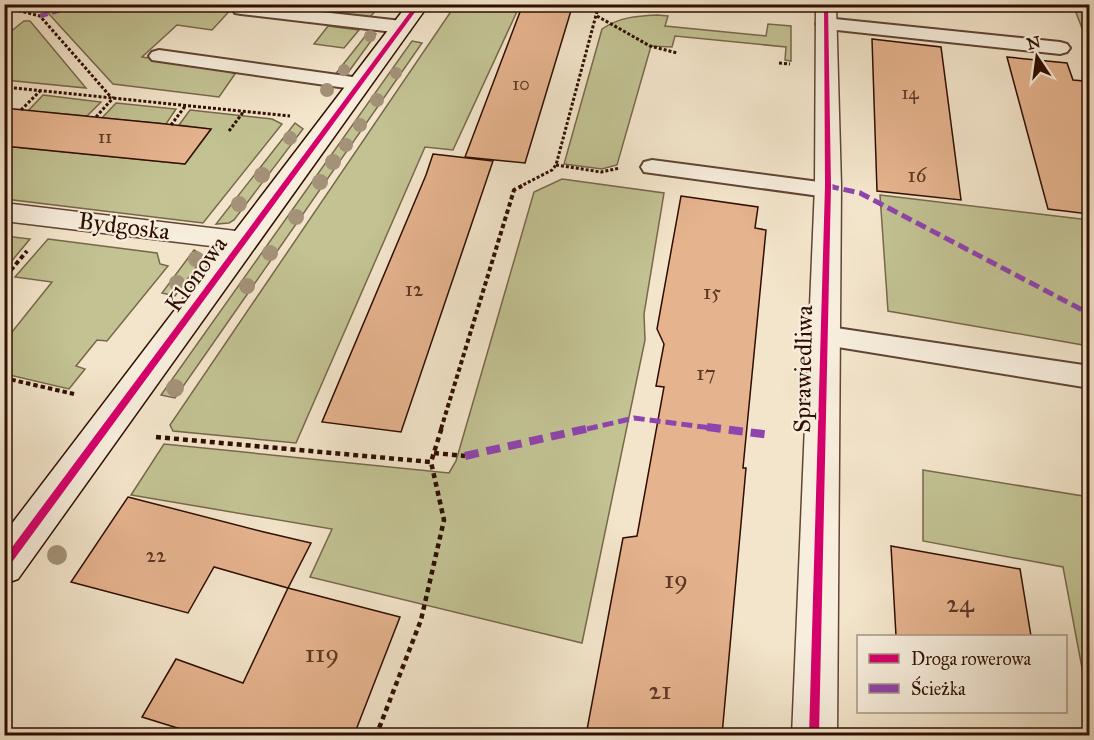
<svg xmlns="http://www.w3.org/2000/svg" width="1094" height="740" font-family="'IM FELL Great Primer',serif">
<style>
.green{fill:#c2c293;stroke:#78684a;stroke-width:1.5}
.building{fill:#e5b38e;stroke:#2f0e01;stroke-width:1.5}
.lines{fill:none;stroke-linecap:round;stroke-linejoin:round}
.lane-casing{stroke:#604434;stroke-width:4}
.street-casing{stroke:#604434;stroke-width:3}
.secondary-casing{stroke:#2f0e01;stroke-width:3}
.path-far2{stroke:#2f0e01;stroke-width:3;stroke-dasharray:3 2;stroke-linecap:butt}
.path-far1{stroke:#2f0e01;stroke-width:4;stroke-dasharray:4.5 3;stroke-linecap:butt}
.path{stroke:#2f0e01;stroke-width:4.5;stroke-dasharray:5 4;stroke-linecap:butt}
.lane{fill:#f7eedd;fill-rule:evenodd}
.street{fill:#f7eedd;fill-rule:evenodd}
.secondary{fill:#f7eedd;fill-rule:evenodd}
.quiet-far2{stroke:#8e44ad;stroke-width:4.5;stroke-dasharray:8 4.5;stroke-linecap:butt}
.quiet-far1{stroke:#8e44ad;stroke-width:5;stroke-dasharray:11 5;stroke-linecap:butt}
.quiet{stroke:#8e44ad;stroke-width:8;stroke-dasharray:14 8;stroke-linecap:butt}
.cycleway-casing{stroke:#f7eedd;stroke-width:3}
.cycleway{fill:#d6006c;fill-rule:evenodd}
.tree{fill:#a39178}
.labels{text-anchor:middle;stroke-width:4.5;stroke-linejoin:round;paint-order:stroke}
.far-number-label{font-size:18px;fill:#5c3724}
.number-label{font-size:21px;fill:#5c3724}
.street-label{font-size:24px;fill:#2f0e01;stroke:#f7eedd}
.near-number-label{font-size:26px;fill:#5c3724}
</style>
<rect width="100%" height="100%" fill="#f3e5cb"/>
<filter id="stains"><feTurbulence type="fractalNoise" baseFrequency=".00333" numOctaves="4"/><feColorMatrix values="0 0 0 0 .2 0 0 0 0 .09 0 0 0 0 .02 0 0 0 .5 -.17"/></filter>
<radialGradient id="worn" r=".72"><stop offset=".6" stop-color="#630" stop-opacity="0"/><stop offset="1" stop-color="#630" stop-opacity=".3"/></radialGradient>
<g class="green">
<path d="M46,4L235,5L212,30L177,25L142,57L224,69L235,74L219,97L113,84L48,13L44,8Z"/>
<path d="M456,4L520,5L453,150L425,147L296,443L173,431L170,425Z"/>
<path d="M241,5H381L368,19Z"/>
<path d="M1073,5H1089V46Z"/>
<path d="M657,15L668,16L665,26L766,36L768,24L791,26V61L785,60L786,47L675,36L672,47L651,46L617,165L602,169L564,164L602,29C620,17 636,16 657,15Z"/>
<path d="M24,21H30L86,88L5,80V36Z"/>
<path d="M328,26L359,30L344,48L314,44Z"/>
<path d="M370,30L376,34L347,74L334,76Z"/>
<path d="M412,41L422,43L175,398L161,395Z"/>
<path d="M43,95L101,102L87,116L28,111Z"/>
<path d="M116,103L176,109L166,124L102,118Z"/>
<path d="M190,110L272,119L282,124L203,223L5,199V146L185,164L211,129L179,125Z"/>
<path d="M295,123L303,129L234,220L229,223L216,224Z"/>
<path d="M562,179L664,193L644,314L645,340L582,643L310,577L332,529L131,495L164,444L449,473L456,461L534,192Z"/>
<path d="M880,195L1089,220V346L888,311Z"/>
<path d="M5,236L30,239L5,269L4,236Z"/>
<path d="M48,239L157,253L160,264L168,266L107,341L97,340L76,366L85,369L69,389L5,374V331L12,332L52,282L15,277Z"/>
<path d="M194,250L202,255L203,258L175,296L162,293Z"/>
<path d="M923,470L1089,497V705L1063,567L923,541Z"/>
</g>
<g class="building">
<path d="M523,4H573L525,163L465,157Z"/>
<path d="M872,39L941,47L961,200L877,191Z"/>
<path d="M1007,57L1067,63L1073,80L1084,81L1089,96V214L1048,209Z"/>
<path d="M4,108L166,124L211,129L185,164L4,146Z"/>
<path d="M433,154L493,161L401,432L322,422L426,175Z"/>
<path d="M681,196L758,207L755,228L766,230L743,468H746L722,735H586L623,538L637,536L664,387L656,386L664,344L657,329Z"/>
<path d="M128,497L264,532L311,543L288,588L214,567L188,613L71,582Z"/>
<path d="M891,546L1020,569L1031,636H896Z"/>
<path d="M288,588L400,617L354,735H200L142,717L176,659L243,683Z"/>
</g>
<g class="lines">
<g class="lane-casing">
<g id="lane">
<path d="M250,4L402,21L409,23L411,27L409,31L402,33L241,14L235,13L232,9L235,5Z"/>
<path d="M825,18L1060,42L1067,44L1070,48L1067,52L1060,54L818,28L816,24L818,20Z"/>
<path d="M159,50L360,78L367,80L370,84L367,88L360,90L152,60L149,56L152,52Z"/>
<path d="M652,160L827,183L835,185L839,190L835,195L827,197L644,172L641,167L644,162Z"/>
<path d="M823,326L1090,366V388L813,343L809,336L813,329Z"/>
</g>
</g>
<g class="street-casing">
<g id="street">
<path d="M816,4H836L841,186L837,736H792L815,186Z"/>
<path d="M4,203L244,232L254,234L258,241L254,248L244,250L4,221Z"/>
</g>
</g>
<g class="secondary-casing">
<path id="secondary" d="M408,4H429L18,579L4,584V534Z"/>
</g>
<g class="path-far2">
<path d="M4,7L40,16L110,96"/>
<path d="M597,16L650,46L677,53"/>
<path d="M779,63L790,64"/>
<path d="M4,87L290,116"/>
<path d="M21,110L40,91"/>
<path d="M96,117L114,97"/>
<path d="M171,125L186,105"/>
<path d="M229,131L244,111"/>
<path d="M556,165L601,172L620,168"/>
<path d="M519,187L552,170L556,165L599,4"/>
</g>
<g class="path-far1">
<path d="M6,276L27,251"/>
<path d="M4,378L74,394"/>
<path d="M441,429L514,190L522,186"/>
</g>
<g class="path">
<path d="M156,437L431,462L442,427"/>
<path d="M434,453L465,456"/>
<path d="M376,736L421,620L444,520L431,462"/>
</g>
<use href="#lane" class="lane"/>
<use href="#street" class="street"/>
<use href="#secondary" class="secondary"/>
<g class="quiet-far2">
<path d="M40,16L81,4"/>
<path d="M828,186L834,187"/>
</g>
<g class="quiet-far1">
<path d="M828,186L860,193L1090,314"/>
<path d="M587,429L634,418L719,429"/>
</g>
<g class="quiet">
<path d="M707,427L771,435"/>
<path d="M465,456L594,427"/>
</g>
<g class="cycleway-casing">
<g id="cycleway">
<path d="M416,4H421L7,569L4,570V558Z"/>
<path d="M824,4H828L831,186L819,736H809L825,186Z"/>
</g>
</g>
<use href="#cycleway" class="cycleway"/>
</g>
<g class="tree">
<circle cx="370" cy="36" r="6"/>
<circle cx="344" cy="70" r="6"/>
<circle cx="396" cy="73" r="6"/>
<circle cx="327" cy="90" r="7"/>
<circle cx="377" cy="100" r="7"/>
<circle cx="360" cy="125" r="7"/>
<circle cx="290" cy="138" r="7"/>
<circle cx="346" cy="145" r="7"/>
<circle cx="333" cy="162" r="8"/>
<circle cx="262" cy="175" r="8"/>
<circle cx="320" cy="182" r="8"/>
<circle cx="239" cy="204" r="8"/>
<circle cx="296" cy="217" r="8"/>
<circle cx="270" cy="253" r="8"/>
<circle cx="196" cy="259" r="8"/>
<circle cx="177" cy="283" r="8"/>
<circle cx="247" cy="286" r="8"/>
<circle cx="175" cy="388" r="9"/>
<circle cx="57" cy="555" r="10"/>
</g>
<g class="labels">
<g class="far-number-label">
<text x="521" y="90">10</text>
<text x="910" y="99">14</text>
<text x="105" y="143">11</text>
</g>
<g class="number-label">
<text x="917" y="182">16</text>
<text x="414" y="296">12</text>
<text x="712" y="299">15</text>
<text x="706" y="380">17</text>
<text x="156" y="562">22</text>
</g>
<g class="street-label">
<text transform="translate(124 226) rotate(7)" y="8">Bydgoska</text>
<text transform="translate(196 274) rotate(-54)" y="8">Klonowa</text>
<text transform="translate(803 369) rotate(-89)" y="8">Sprawiedliwa</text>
</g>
<g class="near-number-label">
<text x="676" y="588">19</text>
<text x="960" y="612">24</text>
<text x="322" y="662">119</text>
<text x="660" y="699">21</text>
</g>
</g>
<rect width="1094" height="740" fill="none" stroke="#f3e5cb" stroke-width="24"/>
<rect x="6" y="6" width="1082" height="728" fill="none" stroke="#2f0e01" stroke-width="3"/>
<rect x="12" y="12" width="1070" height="716" fill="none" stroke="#2f0e01" stroke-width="1.5"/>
<rect x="857" y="635" width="210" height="78" fill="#f7eedd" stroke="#a79485" stroke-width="1.5"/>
<rect x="869" y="654" width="30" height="9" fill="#d6006c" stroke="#a79485" stroke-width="1.5"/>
<text x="911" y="665" font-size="18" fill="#2f0e01">Droga rowerowa</text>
<rect x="869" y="684" width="30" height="9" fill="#8e44ad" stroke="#a79485" stroke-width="1.5"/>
<text x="911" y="695" font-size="18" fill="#2f0e01">Ścieżka</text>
<g transform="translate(1037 57) rotate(347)" stroke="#f7eedd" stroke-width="4.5" paint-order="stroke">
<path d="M0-4.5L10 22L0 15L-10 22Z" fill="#2f0e01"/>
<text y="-9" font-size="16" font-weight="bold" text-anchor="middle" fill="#2f0e01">N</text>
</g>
<rect width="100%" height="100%" filter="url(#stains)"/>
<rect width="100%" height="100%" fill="url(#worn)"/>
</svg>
